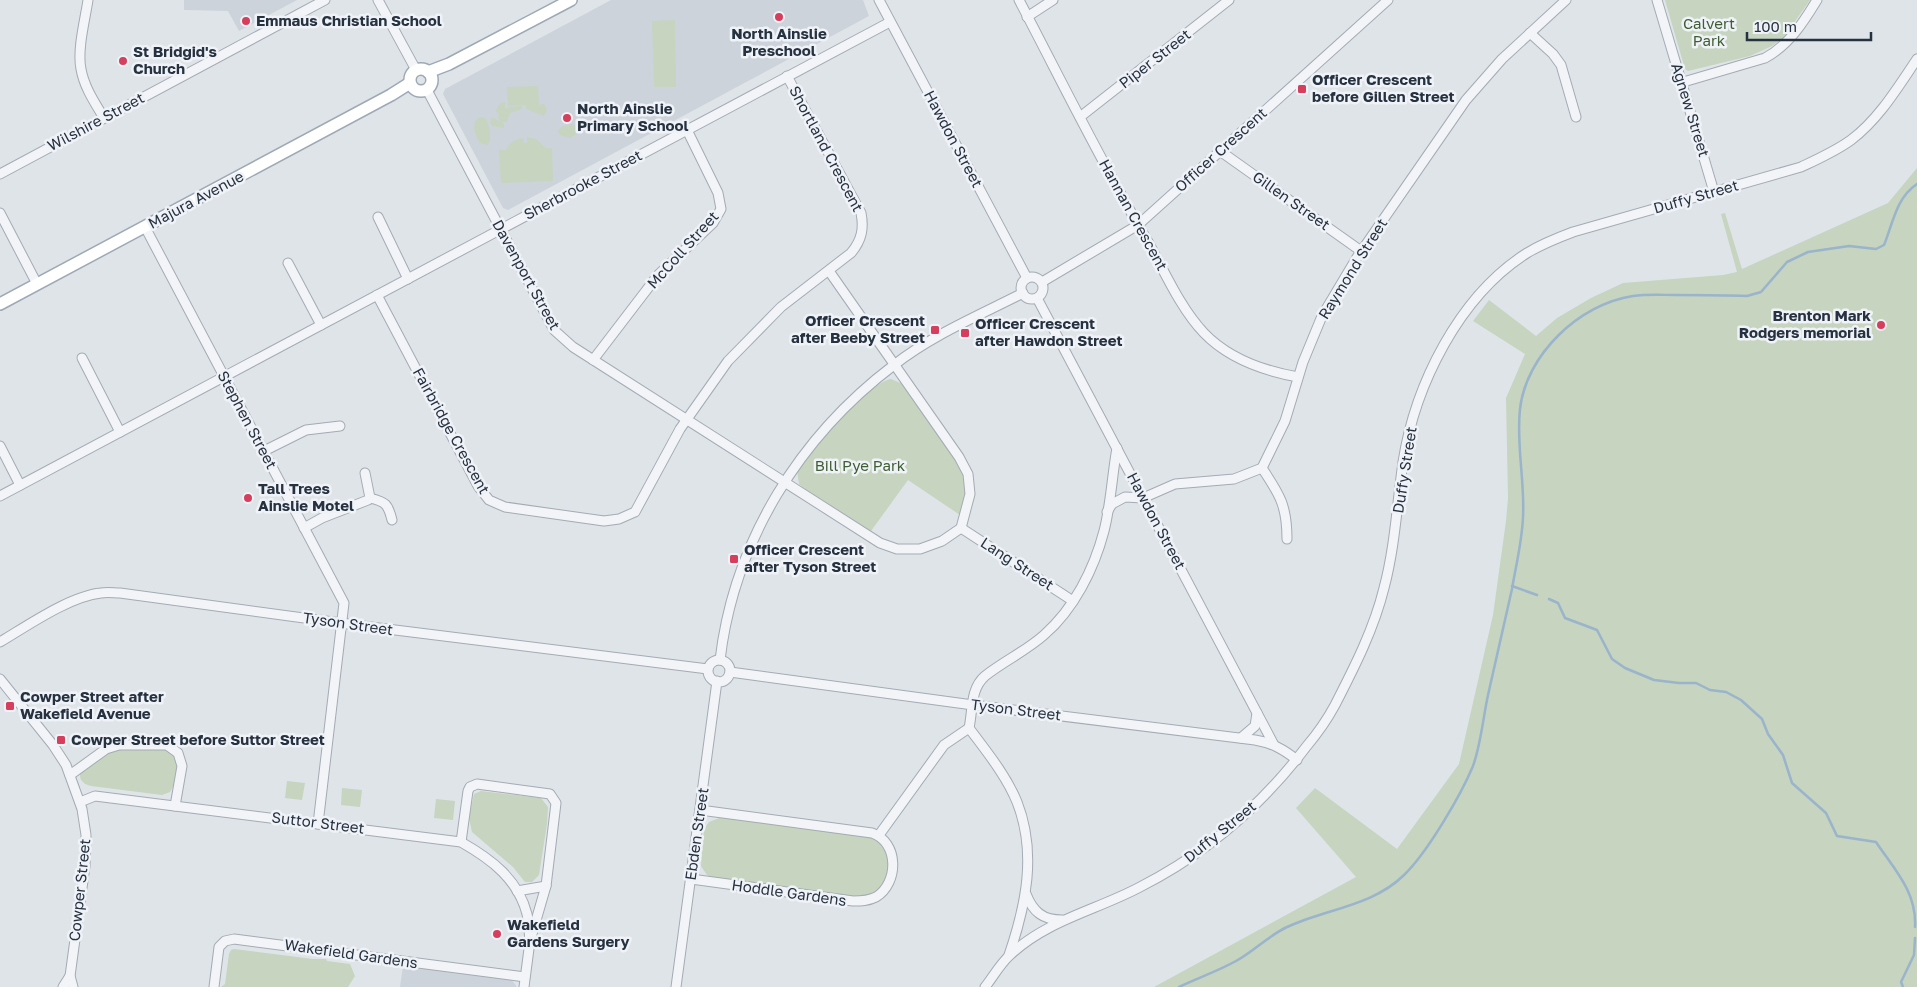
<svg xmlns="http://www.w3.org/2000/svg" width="1917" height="987" font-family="'Golos Text',sans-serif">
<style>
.built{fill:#cdd3db}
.green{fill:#c6d4c0}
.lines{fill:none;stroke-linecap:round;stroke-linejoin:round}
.stream{stroke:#99b4cb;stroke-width:2.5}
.minor-casing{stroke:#a4abb3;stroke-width:11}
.major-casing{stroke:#9ea9b6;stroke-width:14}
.minor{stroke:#f2f4f7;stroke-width:9}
.major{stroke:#fff;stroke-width:11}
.poi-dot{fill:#d53e5d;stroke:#eff3f7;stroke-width:2}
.labels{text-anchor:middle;stroke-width:5;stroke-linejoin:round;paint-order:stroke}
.poi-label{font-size:15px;font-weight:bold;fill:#273241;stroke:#eff3f7;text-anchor:start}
.park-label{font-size:15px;fill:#3e5e34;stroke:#eff3f7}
.street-label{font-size:15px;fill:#273241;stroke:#eff3f7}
</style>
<rect width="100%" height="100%" fill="#dfe4e9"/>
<g class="built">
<path d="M184,0H297L239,31L228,11L184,10Z"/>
<path d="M611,0H863L869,16L508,210L503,208L443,94L445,89Z"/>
<path d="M405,965L511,979L517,987H400L403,966Z"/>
</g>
<g class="green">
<path d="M1665,0H1810L1784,37L1772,46L1750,56L1688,71L1685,69Z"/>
<path d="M675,20L676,87H654L652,21Z"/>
<path d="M538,86L539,105L544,104L547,109L544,116L526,109V105L508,106L507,87Z"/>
<path d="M505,102V108L520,106H522V109L510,113L507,122H502L504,124V128L492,126L490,122L492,117L501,122L498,118L499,113H497L496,110L500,103Z"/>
<path d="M480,117L485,118C490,124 492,139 488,145L480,143L477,138L474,129L475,121Z"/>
<path d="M571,124L580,127V132L570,138L560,135L558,131L561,127Z"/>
<path d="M527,137L536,139L546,148H552L553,181L501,183L499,150H506C509,143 516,139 523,138L524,143H527Z"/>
<path d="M1917,168V987H1154L1356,877L1296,808L1315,788L1397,849L1459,764L1493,615L1506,521L1508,498L1506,398L1525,354L1473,321L1489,300L1536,336L1557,318L1591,298L1623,283L1723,275L1737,272L1721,214L1725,213L1742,269L1888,203Z"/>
<path d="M891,379L905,385L949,448L963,472L966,483V496L960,515L908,480L871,531L805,489L799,484L797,470C810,449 867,383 891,379Z"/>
<path d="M167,745L177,754L179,764L176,781L170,792L162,795L91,786C83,784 79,780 80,772L106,750Z"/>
<path d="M287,781L305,783L302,800L285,798Z"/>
<path d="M342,788L362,790L360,807L341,805Z"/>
<path d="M481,791L541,798L548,807L547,824L539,875L532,882H525L513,867L472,832L469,818L474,794Z"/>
<path d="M436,799L455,801L453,820L434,818Z"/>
<path d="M722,817L872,838C902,856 890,896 855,897L713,878L707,875L701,866L704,829L709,822Z"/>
<path d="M234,949L313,959H326L327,961L350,964L355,976L348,987H221L225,984L229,954L231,950Z"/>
</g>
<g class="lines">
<g class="stream">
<path d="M1512,586L1537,595"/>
<path d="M1549,599L1558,603L1565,618L1597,630L1612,659L1625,668L1654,680L1679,683H1696L1710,690L1726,692L1741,700L1762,719L1768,734L1783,755L1792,783L1826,813L1837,836L1876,842C1894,869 1917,892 1915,927"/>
<path d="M1179,987C1198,978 1218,971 1236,961C1254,951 1268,936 1287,927C1325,909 1373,906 1404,875C1427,853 1461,795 1473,766C1481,744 1483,718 1488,695C1496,660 1504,624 1512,589C1516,565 1522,542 1523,517C1525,481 1516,445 1520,409C1526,355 1579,304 1633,296C1647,294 1661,295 1675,295C1699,295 1723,295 1747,296L1761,292L1787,262L1808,252L1849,246L1876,249L1884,245C1893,223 1896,198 1917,184"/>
<path d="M1903,987L1901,982L1914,955L1915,938"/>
</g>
<g class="minor-casing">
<g id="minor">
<path d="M88,0C85,20 77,50 81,69C84,87 95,103 104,118"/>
<path d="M378,0L416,70"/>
<path d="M879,0L1027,278"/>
<path d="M1019,0C1061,80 1101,162 1147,240C1164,270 1180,308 1204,333C1229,359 1264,371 1298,377"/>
<path d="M1657,0L1714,192"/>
<path d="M1027,17L1053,0"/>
<path d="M1530,33L1553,54L1561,65L1576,117"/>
<path d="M1680,83L1765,58C1789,45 1803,23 1817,0"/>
<path d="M427,90L554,330L573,347L880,543L897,549H920L942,541L961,528L970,494L968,474L959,457L829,271"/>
<path d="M1080,117L1229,0"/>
<path d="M1220,151L1361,251"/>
<path d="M0,174L325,0"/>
<path d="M0,213L37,284"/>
<path d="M378,217L408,279"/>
<path d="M145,227L344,603L318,824"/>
<path d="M288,263L321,325"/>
<circle cx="1032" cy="288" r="11"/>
<path d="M1042,282L1138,225L1388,0"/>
<path d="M377,295L478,486L489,500L505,507L604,521L619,519L635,512L680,429L728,361L781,307L851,253C862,240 864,228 861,213L787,76"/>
<path d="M1037,298L1274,745"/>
<path d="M82,358L120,432"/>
<path d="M593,360L658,275L713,223L721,209L718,193L687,130"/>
<path d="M0,446L20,485"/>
<path d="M264,451L306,430L340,426"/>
<path d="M1262,468C1280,495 1287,506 1287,539"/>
<path d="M365,473L370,498"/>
<path d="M0,496L890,22"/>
<path d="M1107,512L1112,504L1125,497L1143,498L1175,484L1234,479L1262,468L1285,421L1303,362L1322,316L1356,259L1466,100L1502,59L1566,0"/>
<path d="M304,528L322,518L368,500L370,498C386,502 388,504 392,520"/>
<path d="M961,528L1073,601"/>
<path d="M0,642C27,626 70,596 101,593C107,592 114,593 120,593L363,626L708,669"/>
<path d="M720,660C734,541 800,436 894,365C932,335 980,315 1023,293"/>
<circle cx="719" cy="671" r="11"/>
<path d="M730,672L973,705L1255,740C1272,743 1283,749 1297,760"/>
<path d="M0,679L53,745L66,765L82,809L86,835L85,866L70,976L73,987"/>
<path d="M1241,738L1255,726L1257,713"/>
<path d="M70,775L106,749L119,745H167L178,753L182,766L175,806"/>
<path d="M80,802L95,796L461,842C491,859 518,879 527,914C529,923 529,933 530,941"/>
<path d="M879,835L944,745L969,728"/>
<path d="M461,842L468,791L470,787L477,784L550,794L556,803L546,886L530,941L524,987"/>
<path d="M691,879L853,901C861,901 868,901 876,897C899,883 899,842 872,833L700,810"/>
<path d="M517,891L546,886"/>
<path d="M1026,894C1033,912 1043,920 1062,920"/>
<path d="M1009,955C1026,905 1037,853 1017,802C1006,775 986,751 969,728C973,710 970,689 985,676C1004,661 1026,651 1044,635C1074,609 1094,569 1104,531C1111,504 1112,475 1117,448"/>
<path d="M63,987L70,976"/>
<path d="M214,987L219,947L225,941L234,939L525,977"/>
<path d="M676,987L717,681"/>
<path d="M985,987C993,977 1000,964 1010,955C1047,920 1097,910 1140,887C1205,854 1262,805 1306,747C1317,734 1327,720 1335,705C1354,668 1374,629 1384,588C1395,547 1397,504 1403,462C1415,385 1459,296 1527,253C1542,244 1557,238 1573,232L1801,167C1818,159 1836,151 1851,140C1879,119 1898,87 1917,59"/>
</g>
</g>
<g class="major-casing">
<g id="major">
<circle cx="421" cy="80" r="11"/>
<path d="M428,72L449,64L571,0"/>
<path d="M0,304L391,95L410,83"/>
</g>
</g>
<use href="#minor" class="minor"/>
<use href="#major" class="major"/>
</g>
<g class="poi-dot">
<circle cx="779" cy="17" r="5"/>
<circle cx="246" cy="21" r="5"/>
<circle cx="123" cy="61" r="5"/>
<rect x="1297" y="84" width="10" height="10" rx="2.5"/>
<circle cx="567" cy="118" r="5"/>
<circle cx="1881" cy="325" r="5"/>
<rect x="930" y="325" width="10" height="10" rx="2.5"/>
<rect x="960" y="328" width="10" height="10" rx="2.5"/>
<circle cx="248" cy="498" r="5"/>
<rect x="729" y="554" width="10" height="10" rx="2.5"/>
<rect x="5" y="701" width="10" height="10" rx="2.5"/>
<rect x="56" y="735" width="10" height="10" rx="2.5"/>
<circle cx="497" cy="934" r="5"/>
</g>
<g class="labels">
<g class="poi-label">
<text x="256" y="26">Emmaus Christian School</text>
<text x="779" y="39" text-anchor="middle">North Ainslie<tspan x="779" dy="17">Preschool</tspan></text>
<text x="133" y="57">St Bridgid's<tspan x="133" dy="17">Church</tspan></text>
<text x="1312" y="85">Officer Crescent<tspan x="1312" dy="17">before Gillen Street</tspan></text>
<text x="577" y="114">North Ainslie<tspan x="577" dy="17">Primary School</tspan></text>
<text x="1871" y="321" text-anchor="end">Brenton Mark<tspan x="1871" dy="17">Rodgers memorial</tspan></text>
<text x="925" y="326" text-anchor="end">Officer Crescent<tspan x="925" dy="17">after Beeby Street</tspan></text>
<text x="975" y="329">Officer Crescent<tspan x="975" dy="17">after Hawdon Street</tspan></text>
<text x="258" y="494">Tall Trees<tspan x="258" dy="17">Ainslie Motel</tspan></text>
<text x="744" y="555">Officer Crescent<tspan x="744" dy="17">after Tyson Street</tspan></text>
<text x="20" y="702">Cowper Street after<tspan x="20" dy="17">Wakefield Avenue</tspan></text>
<text x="71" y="745">Cowper Street before Suttor Street</text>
<text x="507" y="930">Wakefield<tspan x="507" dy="17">Gardens Surgery</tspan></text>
</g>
<g class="park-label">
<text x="1709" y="29">Calvert<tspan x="1709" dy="17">Park</tspan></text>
<text x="860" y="471">Bill Pye Park</text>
</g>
<g class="street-label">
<text transform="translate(1155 59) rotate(-38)" y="5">Piper Street</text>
<text transform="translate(1690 110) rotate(73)" y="5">Agnew Street</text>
<text transform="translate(96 122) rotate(-28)" y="5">Wilshire Street</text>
<text transform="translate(953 139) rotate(62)" y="5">Hawdon Street</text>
<text transform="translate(826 149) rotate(62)" y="5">Shortland Crescent</text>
<text transform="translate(1221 150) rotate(-42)" y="5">Officer Crescent</text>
<text transform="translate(583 185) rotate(-28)" y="5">Sherbrooke Street</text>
<text transform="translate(1696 197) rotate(-16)" y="5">Duffy Street</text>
<text transform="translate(196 200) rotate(-28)" y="5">Majura Avenue</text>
<text transform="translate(1291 201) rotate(35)" y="5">Gillen Street</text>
<text transform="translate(1133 215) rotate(61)" y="5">Hannan Crescent</text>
<text transform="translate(683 250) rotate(-48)" y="5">McColl Street</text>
<text transform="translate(1353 269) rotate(-58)" y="5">Raymond Street</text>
<text transform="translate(526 275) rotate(61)" y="5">Davenport Street</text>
<text transform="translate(247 420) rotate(62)" y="5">Stephen Street</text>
<text transform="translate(451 431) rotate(61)" y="5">Fairbridge Crescent</text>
<text transform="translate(1405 470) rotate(-81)" y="5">Duffy Street</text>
<text transform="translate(1156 521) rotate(62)" y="5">Hawdon Street</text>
<text transform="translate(1017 564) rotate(33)" y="5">Lang Street</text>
<text transform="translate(348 624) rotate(8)" y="5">Tyson Street</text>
<text transform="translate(1016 710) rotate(7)" y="5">Tyson Street</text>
<text transform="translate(318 823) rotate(7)" y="5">Suttor Street</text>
<text transform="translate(1220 832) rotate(-39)" y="5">Duffy Street</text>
<text transform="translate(697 834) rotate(-82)" y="5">Ebden Street</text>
<text transform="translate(80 890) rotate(-84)" y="5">Cowper Street</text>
<text transform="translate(789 893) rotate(8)" y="5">Hoddle Gardens</text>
<text transform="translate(351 954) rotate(8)" y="5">Wakefield Gardens</text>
</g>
</g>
<path d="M1747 32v8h124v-8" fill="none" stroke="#273241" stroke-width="2.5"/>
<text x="1754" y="32" font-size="15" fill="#273241" stroke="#eff3f7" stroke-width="4" paint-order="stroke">100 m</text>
</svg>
